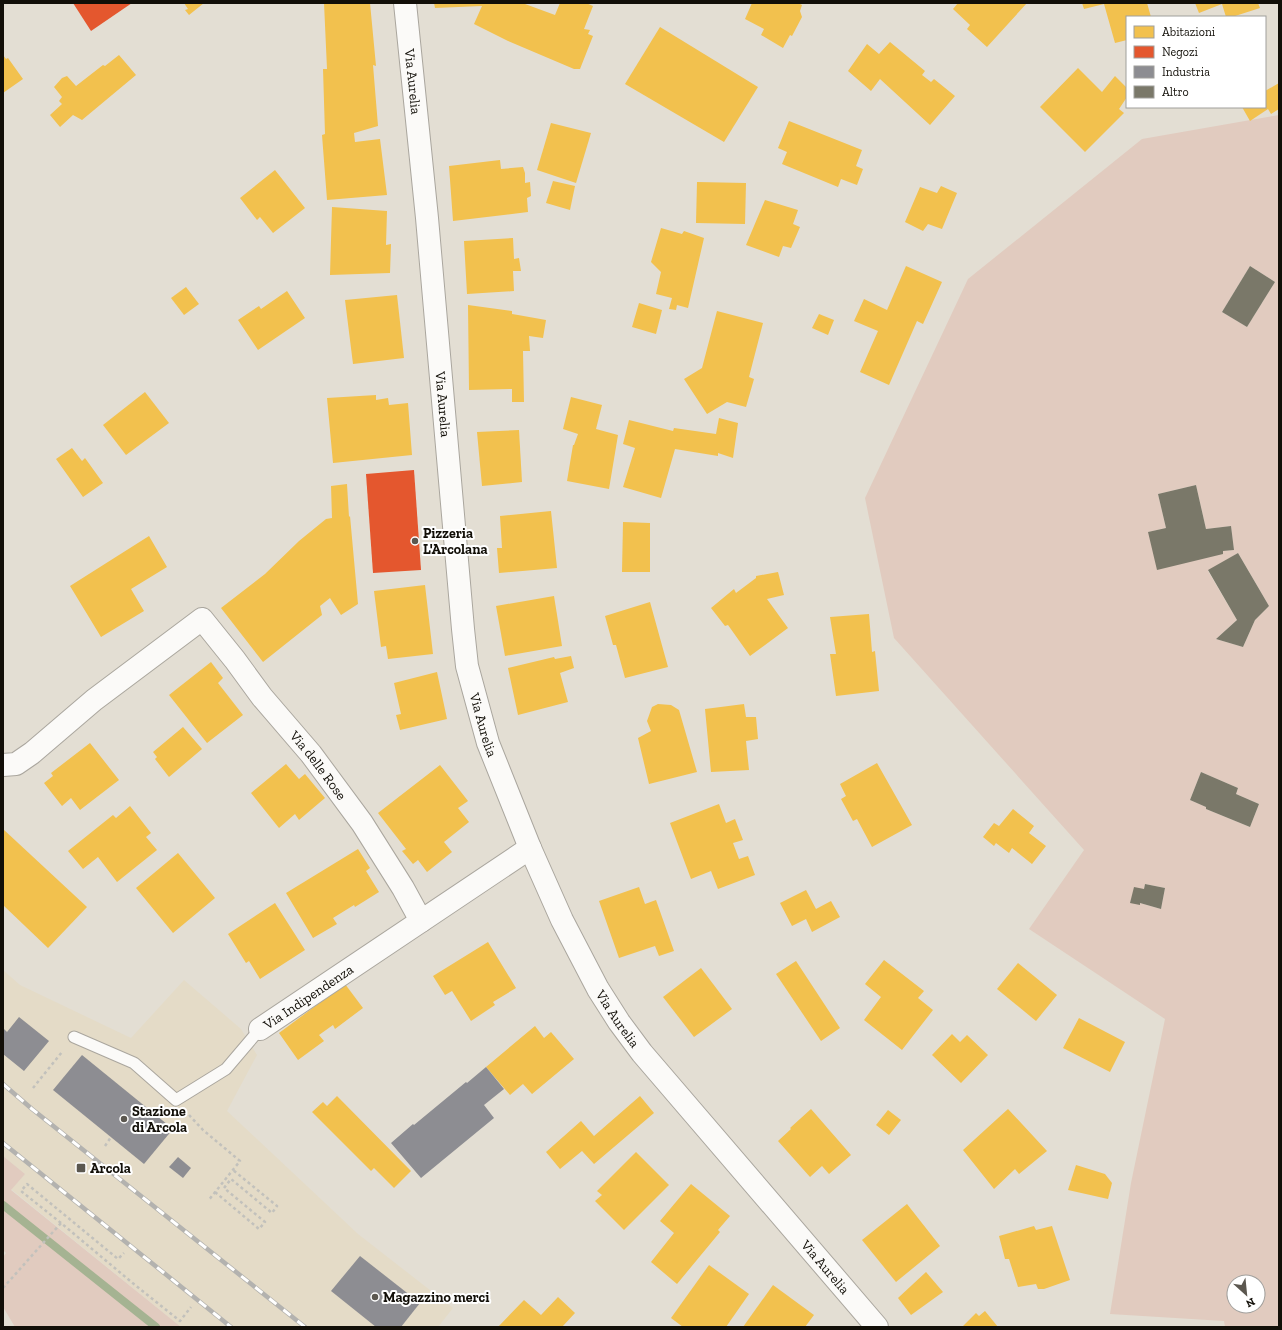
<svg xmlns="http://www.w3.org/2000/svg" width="1282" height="1330" font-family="'Zilla Slab',serif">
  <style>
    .built { fill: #e4dbc7 }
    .green { fill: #e1cbbf; fill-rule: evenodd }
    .homes { fill: #f2c14e }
    .shops { fill: #e4572e }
    .industry { fill: #8d8d92 }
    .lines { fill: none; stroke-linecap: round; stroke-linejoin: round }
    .stream { stroke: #a5b392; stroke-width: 8 }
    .building { fill: #7a7869 }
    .service-casing { stroke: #aaa69e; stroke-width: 13 }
    .minor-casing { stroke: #aaa69e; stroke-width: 24 }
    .primary-casing { stroke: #aaa69e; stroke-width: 24 }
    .path { stroke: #c2c1bc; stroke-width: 2.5; stroke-dasharray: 3 3; stroke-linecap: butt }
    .service { stroke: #fbfaf8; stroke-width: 11 }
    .minor { stroke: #fbfaf8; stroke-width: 22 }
    .primary { stroke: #fbfaf8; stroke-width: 22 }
    .rail-casing { stroke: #b3b2af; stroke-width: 4.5 }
    .rail { stroke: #fff; stroke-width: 3; stroke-dasharray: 9; stroke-linecap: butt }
    .poi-dot { fill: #5b574f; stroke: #fff; stroke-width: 1.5 }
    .labels { text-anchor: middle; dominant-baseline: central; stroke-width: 4; stroke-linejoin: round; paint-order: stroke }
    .street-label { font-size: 14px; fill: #120f08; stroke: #fff }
    .poi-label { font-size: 14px; font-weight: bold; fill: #120f08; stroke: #fff; text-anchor: start }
  </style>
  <rect width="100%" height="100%" fill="#e3ded3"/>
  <path class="built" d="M 3,970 L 20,985 L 131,1038 L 184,980 L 241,1029 L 257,1055 L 227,1111 L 358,1234 L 453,1308 L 438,1327 L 203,1327 L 200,1325 L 198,1327 L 181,1327 L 11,1189 L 25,1174 L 3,1156 Z"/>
  <g class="green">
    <path d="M 1279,115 L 1279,1327 L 1225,1327 L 1224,1321 L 1110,1314 L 1131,1183 L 1165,1019 L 1029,929 L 1084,850 L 894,638 L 865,498 L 968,279 L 1142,139 ZM 1250,266 L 1275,282 L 1247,327 L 1222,312 ZM 1196,485 L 1206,529 L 1231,526 L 1234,550 L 1223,551 L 1223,554 L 1148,532 L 1166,528 L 1158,494 ZM 1238,553 L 1269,606 L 1255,620 L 1243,647 L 1216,639 L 1237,620 L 1208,571 ZM 1201,772 L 1238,788 L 1236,794 L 1259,804 L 1250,827 L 1206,809 L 1206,807 L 1190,800 ZM 1145,884 L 1165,888 L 1161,909 L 1140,903 ZM 1234,1282 L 1258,1282 L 1258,1306 L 1234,1306 Z"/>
    <path d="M 3,1156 L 25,1174 L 11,1190 L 181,1327 L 15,1327 L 3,1307 L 3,1257 L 6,1253 L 3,1250 Z"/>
  </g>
  <g class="homes">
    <path d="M 184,3 L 204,3 L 189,15 L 185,10 L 188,9 Z"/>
    <path d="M 324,3 L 370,3 L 376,66 L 373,65 L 378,126 L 354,133 L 355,142 L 380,139 L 387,195 L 327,200 L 322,135 L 325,134 L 323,69 L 327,69 Z"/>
    <path d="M 434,3 L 526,3 L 525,4 L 555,15 L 560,3 L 586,3 L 593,6 L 584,29 L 590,30 L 588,34 L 593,36 L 580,69 L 574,69 L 508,41 L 474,24 L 482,6 L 435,8 Z"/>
    <path d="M 752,3 L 798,3 L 802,5 L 800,11 L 802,17 L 792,36 L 790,35 L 783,48 L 761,35 L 764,29 L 745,19 Z"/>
    <path d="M 958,3 L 1027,3 L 987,47 L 967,29 L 970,25 L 953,9 Z"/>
    <path d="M 1082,3 L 1147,3 L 1151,17 L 1127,17 L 1127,40 L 1115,43 L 1104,4 L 1084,9 Z"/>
    <path d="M 1195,3 L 1258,3 L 1260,8 L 1232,17 L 1226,17 L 1222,4 L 1199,13 Z"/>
    <path d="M 660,27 L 758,87 L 724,142 L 625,84 Z"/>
    <path d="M 890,42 L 925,71 L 922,75 L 931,82 L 934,79 L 955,96 L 930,125 L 880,79 L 871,91 L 848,71 L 867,44 L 879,54 Z"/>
    <path d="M 3,55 L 6,59 L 8,58 L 23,79 L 3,93 Z"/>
    <path d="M 119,55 L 136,75 L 82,120 L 73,115 L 60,127 L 50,115 L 62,104 L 59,101 L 62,97 L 54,87 L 62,78 L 67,76 L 76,86 L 103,65 L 105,66 Z"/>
    <path d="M 1078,68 L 1102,92 L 1115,76 L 1127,88 L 1127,97 L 1119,109 L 1124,113 L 1085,152 L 1040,107 Z"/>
    <path d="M 1279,83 L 1279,109 L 1271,114 L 1268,109 L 1250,121 L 1242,107 L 1265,107 L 1265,91 Z"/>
    <path d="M 789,121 L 862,150 L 856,166 L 863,169 L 857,185 L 841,179 L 838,187 L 782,164 L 787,152 L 778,148 Z"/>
    <path d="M 551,123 L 591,133 L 576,183 L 537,170 Z"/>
    <path d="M 500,160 L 501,169 L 523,167 L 525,173 L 525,183 L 530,182 L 531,196 L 527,198 L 528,212 L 453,221 L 449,166 Z"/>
    <path d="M 275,170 L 305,208 L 273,233 L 260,217 L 257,220 L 240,198 Z"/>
    <path d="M 553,181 L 575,186 L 570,210 L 546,203 Z"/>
    <path d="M 697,182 L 746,183 L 745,224 L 696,223 Z"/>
    <path d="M 941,186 L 957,193 L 942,229 L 928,224 L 923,231 L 905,222 L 920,187 L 937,193 Z"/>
    <path d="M 765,200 L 798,210 L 793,224 L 800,227 L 791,248 L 783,246 L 779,257 L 746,245 Z"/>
    <path d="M 332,207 L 387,211 L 386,245 L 391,244 L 390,273 L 330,275 Z"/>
    <path d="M 661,228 L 682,234 L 684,231 L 704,238 L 688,308 L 677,305 L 676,310 L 669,309 L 672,298 L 656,294 L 661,272 L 651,262 Z"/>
    <path d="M 513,238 L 514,259 L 519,258 L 521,271 L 513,271 L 514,291 L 467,294 L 464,241 Z"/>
    <path d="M 906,266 L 942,282 L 923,324 L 917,321 L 889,385 L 860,372 L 878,331 L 854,321 L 864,299 L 887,310 Z"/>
    <path d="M 186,287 L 199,304 L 184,315 L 171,298 Z"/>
    <path d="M 287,291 L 305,318 L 258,350 L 238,320 L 259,306 L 261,309 Z"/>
    <path d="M 397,295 L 404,358 L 353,364 L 345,300 Z"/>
    <path d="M 639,303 L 662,310 L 656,334 L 632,327 Z"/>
    <path d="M 468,305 L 512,311 L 512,314 L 518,315 L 546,320 L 543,338 L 529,336 L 530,351 L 523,351 L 524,402 L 512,402 L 512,389 L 469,390 Z"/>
    <path d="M 717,311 L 763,323 L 749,377 L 754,379 L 746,407 L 727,402 L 707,414 L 684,379 L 702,368 Z"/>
    <path d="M 819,314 L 834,320 L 828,335 L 812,328 Z"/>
    <path d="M 145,392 L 169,423 L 126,455 L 103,425 Z"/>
    <path d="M 376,395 L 376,400 L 388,398 L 389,405 L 408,403 L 412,455 L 333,463 L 327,398 Z"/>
    <path d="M 571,397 L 602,405 L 596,429 L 618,435 L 609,489 L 567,481 L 573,445 L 574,445 L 578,434 L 563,429 Z"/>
    <path d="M 719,418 L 738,423 L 733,458 L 718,453 L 718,456 L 675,449 L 661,498 L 623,487 L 635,448 L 623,444 L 629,420 L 673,431 L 674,428 L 716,434 Z"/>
    <path d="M 519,430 L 522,482 L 482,486 L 477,432 Z"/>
    <path d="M 72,448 L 82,461 L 85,458 L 103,483 L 83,497 L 56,459 Z"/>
    <path d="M 347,484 L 349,517 L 350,516 L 358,604 L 341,615 L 330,598 L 320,606 L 322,615 L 263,662 L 221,608 L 265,574 L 299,541 L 326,519 L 332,518 L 331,486 Z"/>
    <path d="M 551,511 L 557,568 L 499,573 L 497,548 L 502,548 L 500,516 Z"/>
    <path d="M 623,522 L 650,523 L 650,572 L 622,572 Z"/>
    <path d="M 149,536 L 167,567 L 131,589 L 144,611 L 101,637 L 70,586 Z"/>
    <path d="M 778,572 L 784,595 L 767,599 L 788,628 L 750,656 L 728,625 L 725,626 L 711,608 L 734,589 L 736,593 L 756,578 L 756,576 Z"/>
    <path d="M 425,585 L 433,654 L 388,659 L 386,646 L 381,647 L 374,591 Z"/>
    <path d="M 554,596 L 562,646 L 505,656 L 496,606 Z"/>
    <path d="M 650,602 L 668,667 L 625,678 L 616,645 L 613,645 L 605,616 Z"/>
    <path d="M 869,614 L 872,652 L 875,651 L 879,691 L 836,696 L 830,654 L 836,654 L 830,617 Z"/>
    <path d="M 571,656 L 574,668 L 560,673 L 568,702 L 518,715 L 508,668 L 554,657 L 555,659 Z"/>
    <path d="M 211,662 L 223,678 L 218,683 L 243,715 L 207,743 L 169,695 Z"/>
    <path d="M 437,672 L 447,719 L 400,730 L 396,715 L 401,714 L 394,683 Z"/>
    <path d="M 658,704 L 671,705 L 679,710 L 697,772 L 649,784 L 638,738 L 651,731 L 647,721 L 652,707 Z"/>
    <path d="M 744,704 L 746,717 L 756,717 L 758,739 L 746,741 L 749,770 L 711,772 L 705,709 Z"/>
    <path d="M 183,727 L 202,749 L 169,777 L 155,759 L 157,757 L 153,752 Z"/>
    <path d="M 90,743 L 119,780 L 80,810 L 71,798 L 62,806 L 44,783 L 53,776 L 51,773 Z"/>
    <path d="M 877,763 L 912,825 L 872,847 L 857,819 L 853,821 L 841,799 L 846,796 L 840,784 Z"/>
    <path d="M 286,764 L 299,779 L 305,774 L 325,798 L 299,820 L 295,814 L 279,828 L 251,793 Z"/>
    <path d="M 440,765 L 468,801 L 458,808 L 469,822 L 444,842 L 452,852 L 427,872 L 418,860 L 413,864 L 402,851 L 406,849 L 378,813 Z"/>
    <path d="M 719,804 L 726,823 L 735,819 L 743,840 L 733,843 L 739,859 L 748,856 L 755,875 L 718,889 L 711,871 L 691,879 L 670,823 Z"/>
    <path d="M 130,806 L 151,833 L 146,837 L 157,850 L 117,882 L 98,857 L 83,869 L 68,851 L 113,815 L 116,818 Z"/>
    <path d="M 1013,809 L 1034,826 L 1029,833 L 1046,846 L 1032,864 L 1012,848 L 1009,853 L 996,843 L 994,846 L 983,837 L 994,823 L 999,826 Z"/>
    <path d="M 3,829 L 87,907 L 48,948 L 3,905 Z"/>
    <path d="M 358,849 L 370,868 L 366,871 L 379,892 L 355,907 L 354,905 L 333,918 L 337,924 L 313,938 L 286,893 Z"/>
    <path d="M 178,853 L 215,898 L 173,933 L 136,888 Z"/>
    <path d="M 639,887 L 645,904 L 656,900 L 674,951 L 659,956 L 655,946 L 619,958 L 599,901 Z"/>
    <path d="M 806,890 L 816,909 L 831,901 L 840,917 L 812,932 L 806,919 L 792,926 L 780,903 Z"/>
    <path d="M 275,903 L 305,950 L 260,979 L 249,961 L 246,963 L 228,934 Z"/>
    <path d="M 488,942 L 516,988 L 493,1002 L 495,1005 L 471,1021 L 452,991 L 445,995 L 433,976 Z"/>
    <path d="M 884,960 L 924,991 L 918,998 L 933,1010 L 902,1050 L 864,1020 L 881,997 L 865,984 Z"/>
    <path d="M 796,961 L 840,1028 L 821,1041 L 776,974 Z"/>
    <path d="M 1018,963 L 1057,995 L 1036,1021 L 997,989 Z"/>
    <path d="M 701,968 L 732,1009 L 694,1037 L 663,997 Z"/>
    <path d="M 345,984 L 363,1008 L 335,1029 L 333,1025 L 319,1035 L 324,1041 L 298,1060 L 279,1033 Z"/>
    <path d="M 1079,1018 L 1125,1042 L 1110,1072 L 1063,1048 Z"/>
    <path d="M 535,1026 L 544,1038 L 551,1032 L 574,1059 L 532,1094 L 523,1084 L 510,1095 L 486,1067 Z"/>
    <path d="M 952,1034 L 960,1042 L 967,1035 L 988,1055 L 961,1083 L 932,1055 Z"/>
    <path d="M 337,1096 L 411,1171 L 394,1188 L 374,1168 L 371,1171 L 312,1112 L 323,1102 L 327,1106 Z"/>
    <path d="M 640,1096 L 654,1113 L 594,1164 L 582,1151 L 560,1169 L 546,1152 L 581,1121 L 594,1136 Z"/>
    <path d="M 811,1109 L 851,1155 L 829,1174 L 822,1166 L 810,1177 L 778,1141 L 791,1129 L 790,1128 Z"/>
    <path d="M 1008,1109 L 1047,1151 L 1019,1174 L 1015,1169 L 994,1189 L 963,1150 Z"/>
    <path d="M 888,1110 L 901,1120 L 889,1135 L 876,1125 Z"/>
    <path d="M 636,1152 L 669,1185 L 624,1230 L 595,1201 L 602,1195 L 597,1191 Z"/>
    <path d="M 1076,1165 L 1105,1174 L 1112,1183 L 1108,1199 L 1068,1190 Z"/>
    <path d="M 691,1184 L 730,1216 L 718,1230 L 720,1232 L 677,1284 L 651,1262 L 674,1233 L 660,1221 Z"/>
    <path d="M 907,1204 L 940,1246 L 896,1282 L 862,1240 Z"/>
    <path d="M 1034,1226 L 1036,1230 L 1052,1226 L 1070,1280 L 1044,1289 L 1038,1289 L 1036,1284 L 1018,1287 L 1009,1259 L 1005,1259 L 999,1236 Z"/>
    <path d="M 709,1265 L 749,1294 L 726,1327 L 683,1327 L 671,1318 Z"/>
    <path d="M 926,1272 L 943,1292 L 911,1315 L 898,1298 Z"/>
    <path d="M 773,1285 L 814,1315 L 805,1327 L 743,1327 Z"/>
    <path d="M 558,1297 L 575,1313 L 562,1327 L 498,1327 L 524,1300 L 541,1315 Z"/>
    <path d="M 985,1311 L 998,1327 L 962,1327 L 976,1313 L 979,1316 Z"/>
  </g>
  <g class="shops">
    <path d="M 73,3 L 132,3 L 91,31 Z"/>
    <path d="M 414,470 L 421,570 L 373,573 L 366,474 Z"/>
  </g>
  <g class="industry">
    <path d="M 19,1017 L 49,1041 L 24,1071 L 3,1054 L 3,1028 L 7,1032 Z"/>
    <path d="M 82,1055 L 173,1129 L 144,1164 L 53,1090 Z"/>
    <path d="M 486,1067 L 504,1089 L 484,1105 L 494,1118 L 421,1178 L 391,1143 L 413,1124 L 414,1125 L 466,1082 L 467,1083 Z"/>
    <path d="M 178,1157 L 191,1168 L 183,1178 L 169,1167 Z"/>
    <path d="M 360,1256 L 420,1303 L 401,1327 L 376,1327 L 331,1291 Z"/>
  </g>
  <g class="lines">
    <path class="stream" d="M 3,1205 L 156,1327"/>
  </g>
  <g class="building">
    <path d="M 1250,266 L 1275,282 L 1247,327 L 1222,312 Z"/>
    <path d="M 1196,485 L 1206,529 L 1231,526 L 1234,550 L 1223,551 L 1223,554 L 1157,570 L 1148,532 L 1166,528 L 1158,494 Z"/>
    <path d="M 1238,553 L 1269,606 L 1255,620 L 1243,647 L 1216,639 L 1237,620 L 1208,570 Z"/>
    <path d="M 1201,772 L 1238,788 L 1236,794 L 1259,804 L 1250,827 L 1206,809 L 1206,807 L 1190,800 Z"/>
    <path d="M 1145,884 L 1165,888 L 1161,909 L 1140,903 L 1140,905 L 1130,903 L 1134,887 L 1144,889 Z"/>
  </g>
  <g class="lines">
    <g class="service-casing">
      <path id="service" d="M 74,1037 L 134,1063 L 176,1100 L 226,1069 L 260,1029"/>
    </g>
    <g class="minor-casing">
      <g id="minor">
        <path id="s1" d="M 3,765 L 16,764 L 32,753 L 94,700 L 202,619 L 235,660 L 262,697 L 311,754 L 362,823 L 403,888 L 421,921"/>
        <path id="s2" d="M 260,1029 L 530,848"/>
      </g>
    </g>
    <g class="primary-casing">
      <g id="primary">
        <path id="s3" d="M 405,3 L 427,218 L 463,629 L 467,666 L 488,743 L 530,848 L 562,920 L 598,989 L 619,1022 L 642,1053 L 877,1327"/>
      </g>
    </g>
    <g class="path">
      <path d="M 33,1088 L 62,1052"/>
      <path d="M 189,1115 L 203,1130 L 240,1161 L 208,1201"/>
      <path d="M 105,1146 L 111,1137"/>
      <path d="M 215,1192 L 259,1229 L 265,1222 L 224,1188 L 231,1179 L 272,1213 L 277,1206 L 233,1170"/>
      <path d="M 61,1223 L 21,1191 L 27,1184 L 118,1259 L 124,1253"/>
      <path d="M 3,1288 L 61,1223 L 135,1285 L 180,1321 L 191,1307"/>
    </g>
    <use href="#service" class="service"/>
    <use href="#minor" class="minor"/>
    <use href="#primary" class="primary"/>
    <g class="rail-casing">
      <g id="rail">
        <path d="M 3,1084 L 32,1109 L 305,1327"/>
        <path d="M 3,1143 L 231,1327"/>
      </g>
    </g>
    <use href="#rail" class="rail"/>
  </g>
  <g class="poi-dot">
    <circle cx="415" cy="541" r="4"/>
    <circle cx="124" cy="1119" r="4"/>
    <rect x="76" y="1163" width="10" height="10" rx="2"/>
    <circle cx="375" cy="1297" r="4"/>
  </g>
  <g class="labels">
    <g class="street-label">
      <text stroke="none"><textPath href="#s3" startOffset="79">Via Aurelia</textPath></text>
      <text stroke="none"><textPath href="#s3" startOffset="403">Via Aurelia</textPath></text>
      <text stroke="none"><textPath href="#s3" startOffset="727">Via Aurelia</textPath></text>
      <text stroke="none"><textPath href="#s1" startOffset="436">Via delle Rose</textPath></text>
      <text stroke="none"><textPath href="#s2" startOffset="58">Via Indipendenza</textPath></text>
      <text stroke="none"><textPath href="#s3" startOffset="1051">Via Aurelia</textPath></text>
      <text stroke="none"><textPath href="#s3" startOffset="1375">Via Aurelia</textPath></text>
    </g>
    <g class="poi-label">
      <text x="423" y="533">Pizzeria<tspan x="423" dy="16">L'Arcolana</tspan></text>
      <text x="132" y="1111">Stazione<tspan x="132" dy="16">di Arcola</tspan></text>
      <text x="90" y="1168">Arcola</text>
      <text x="383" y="1297">Magazzino merci</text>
    </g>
  </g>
  <rect width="1282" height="1330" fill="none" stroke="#120f08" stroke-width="8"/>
  <rect x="1126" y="16" width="140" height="92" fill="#ffffff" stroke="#a09f9c"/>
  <rect x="1134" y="26" width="20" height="12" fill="#f2c14e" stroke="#a09f9c"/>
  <text x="1162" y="36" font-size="12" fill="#120f08">Abitazioni</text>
  <rect x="1134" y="46" width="20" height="12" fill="#e4572e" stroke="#a09f9c"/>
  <text x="1162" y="56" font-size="12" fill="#120f08">Negozi</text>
  <rect x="1134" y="66" width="20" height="12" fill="#8d8d92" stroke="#a09f9c"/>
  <text x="1162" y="76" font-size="12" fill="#120f08">Industria</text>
  <rect x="1134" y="86" width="20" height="12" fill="#7a7869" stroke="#a09f9c"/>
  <text x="1162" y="96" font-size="12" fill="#120f08">Altro</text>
  <g transform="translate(1246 1294) rotate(153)"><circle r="19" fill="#ffffff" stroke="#a09f9c"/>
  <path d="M0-3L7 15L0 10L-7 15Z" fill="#5b574f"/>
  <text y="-6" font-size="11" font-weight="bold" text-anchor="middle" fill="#120f08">N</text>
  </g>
</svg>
